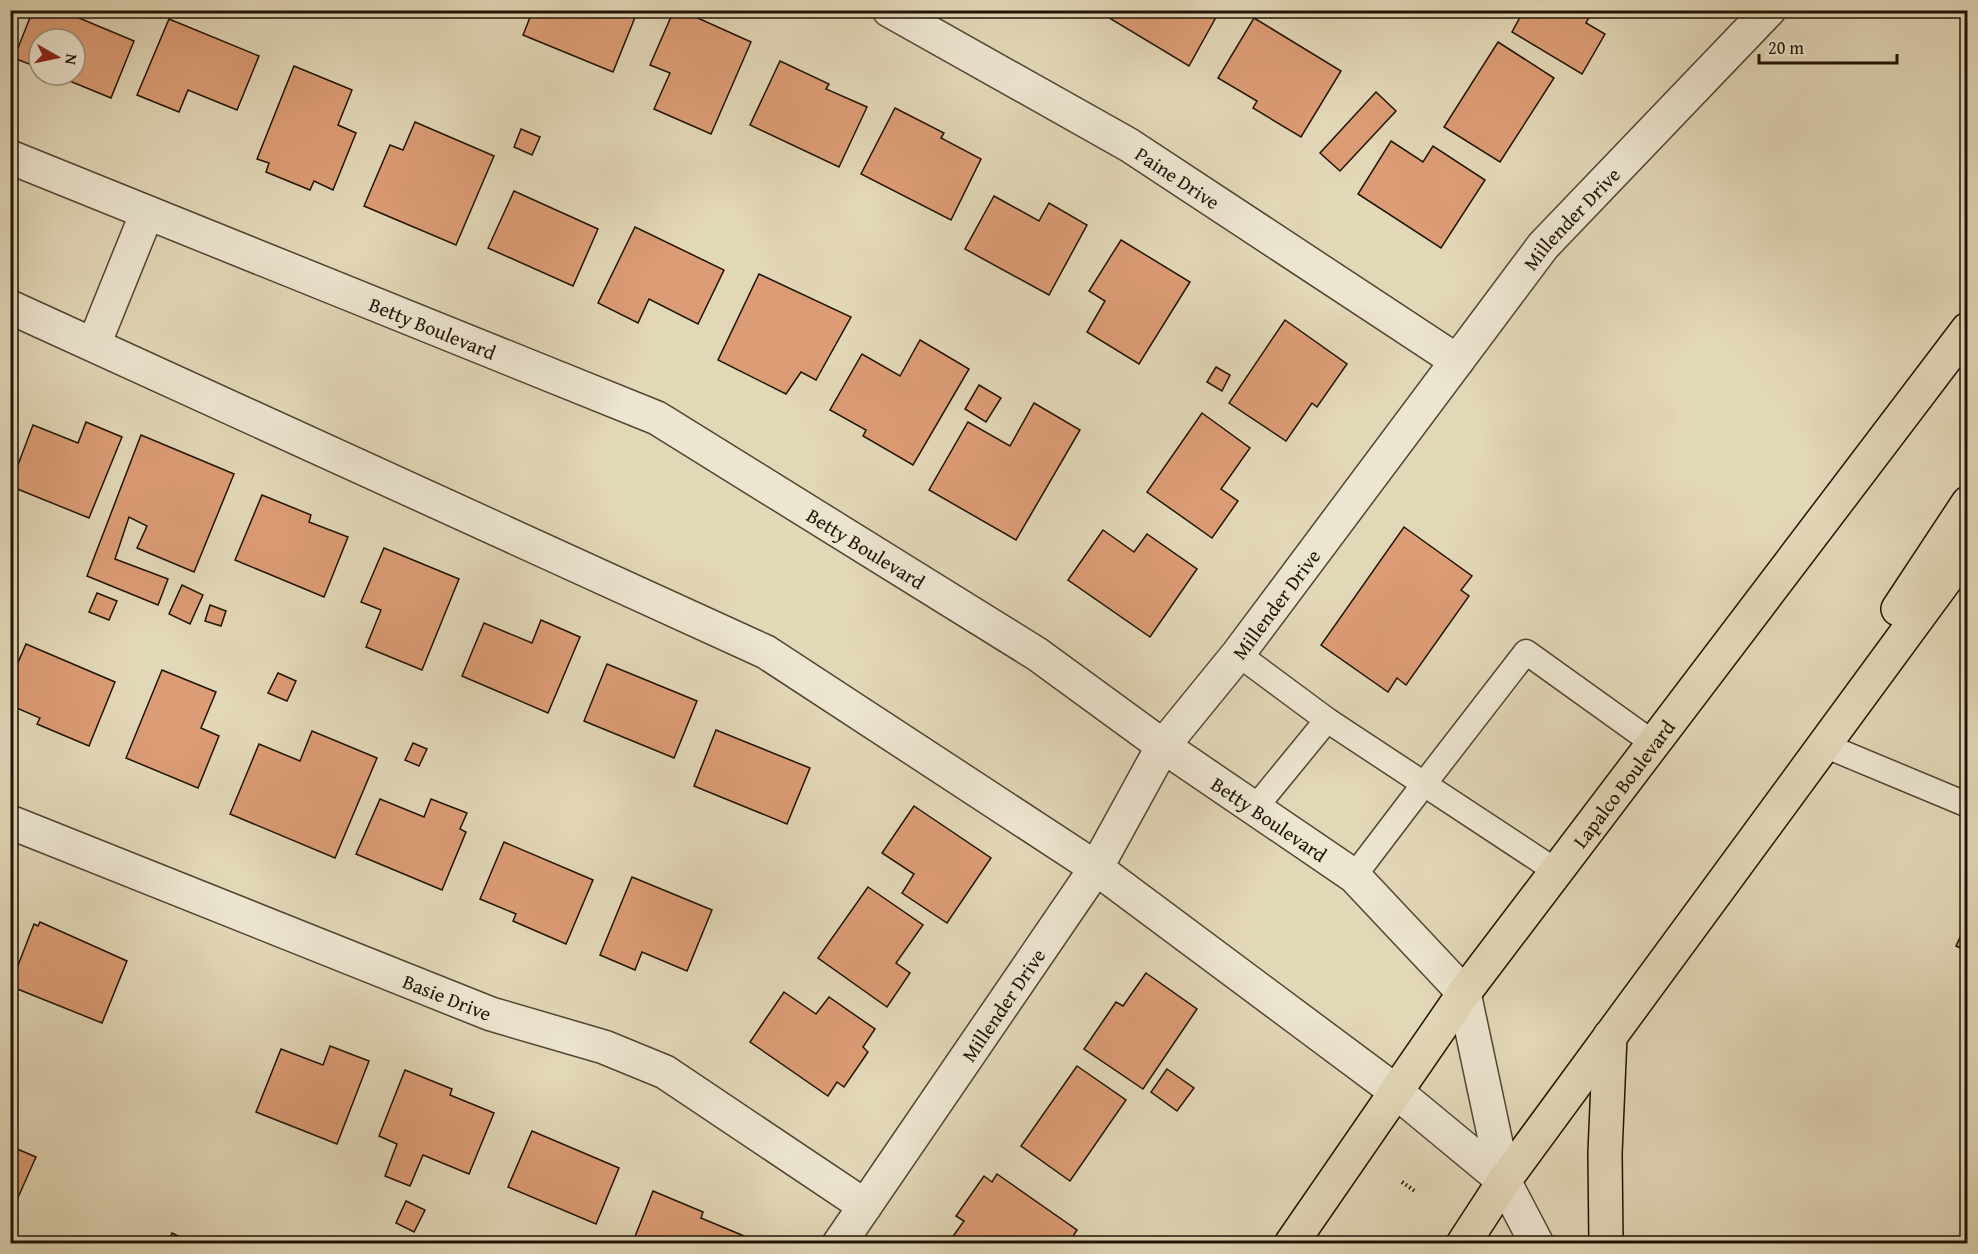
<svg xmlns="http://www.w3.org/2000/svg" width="1978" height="1254" font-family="'Gentium Book Plus',serif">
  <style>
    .building { fill: #dc9c75; stroke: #201404; stroke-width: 1.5 }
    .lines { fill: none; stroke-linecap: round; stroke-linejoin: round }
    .service-casing { stroke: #504531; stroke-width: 27 }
    .minor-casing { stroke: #504531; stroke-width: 36 }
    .primary-casing { stroke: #201404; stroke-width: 36 }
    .path { stroke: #201404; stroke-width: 4; stroke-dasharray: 1.5 3; stroke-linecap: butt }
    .service { stroke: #ece5d0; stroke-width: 24 }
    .minor { stroke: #ece5d0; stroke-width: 33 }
    .primary { stroke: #e2d7b7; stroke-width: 33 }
    .labels { text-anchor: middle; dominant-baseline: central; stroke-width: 6; stroke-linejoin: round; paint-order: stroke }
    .street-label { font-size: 20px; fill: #201404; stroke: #ece5d0 }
  </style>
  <rect width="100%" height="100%" fill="#e2d7b7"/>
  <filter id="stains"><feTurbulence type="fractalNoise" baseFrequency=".00333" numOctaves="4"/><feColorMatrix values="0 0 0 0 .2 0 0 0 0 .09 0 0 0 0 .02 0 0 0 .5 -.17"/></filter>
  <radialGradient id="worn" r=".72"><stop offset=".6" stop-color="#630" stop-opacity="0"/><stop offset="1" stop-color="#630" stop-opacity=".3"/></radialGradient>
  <g class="building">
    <path d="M 33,10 L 60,10 L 134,41 L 111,98 L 55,75 L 75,75 L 75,39 L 39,39 L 39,68 L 14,58 Z"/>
    <path d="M 533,10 L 638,10 L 613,72 L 523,35 Z"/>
    <path d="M 674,10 L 680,10 L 751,42 L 711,134 L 654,109 L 670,73 L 650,65 Z"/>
    <path d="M 1109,10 L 1220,10 L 1189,66 L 1106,16 Z"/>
    <path d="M 1524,10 L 1593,10 L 1586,23 L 1605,34 L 1582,74 L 1512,32 Z"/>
    <path d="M 1254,18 L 1341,71 L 1301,137 L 1253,108 L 1257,101 L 1218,78 Z"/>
    <path d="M 169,19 L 259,56 L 237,110 L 188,90 L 179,112 L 137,95 Z"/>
    <path d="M 1498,42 L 1554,78 L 1500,162 L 1444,127 Z"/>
    <path d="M 780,61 L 829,84 L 826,89 L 867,107 L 839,167 L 750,125 Z"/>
    <path d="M 294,66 L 352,90 L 338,125 L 356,133 L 333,190 L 314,181 L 310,190 L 266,172 L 269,163 L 257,159 Z"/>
    <path d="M 1376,92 L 1396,111 L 1340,171 L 1320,153 Z"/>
    <path d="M 895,108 L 944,133 L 941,138 L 981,159 L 951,220 L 861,174 Z"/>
    <path d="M 415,122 L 494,156 L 456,245 L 364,206 L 390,145 L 403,150 Z"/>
    <path d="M 521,129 L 540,137 L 532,155 L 514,147 Z"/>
    <path d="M 1391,141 L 1423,162 L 1433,146 L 1485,180 L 1441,248 L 1358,194 Z"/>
    <path d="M 514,191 L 598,229 L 573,286 L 488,248 Z"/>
    <path d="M 994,196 L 1039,221 L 1049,203 L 1087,225 L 1049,295 L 965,249 Z"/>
    <path d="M 635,227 L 724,270 L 698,324 L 649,299 L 638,323 L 598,303 Z"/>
    <path d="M 1121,240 L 1190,282 L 1139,364 L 1087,332 L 1105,301 L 1089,291 Z"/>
    <path d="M 759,274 L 851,317 L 816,380 L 801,372 L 786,394 L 718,360 Z"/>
    <path d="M 1285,320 L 1347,364 L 1317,407 L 1312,403 L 1286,441 L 1229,403 Z"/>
    <path d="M 920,340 L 969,369 L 913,465 L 863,436 L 866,430 L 830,410 L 862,354 L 900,376 Z"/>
    <path d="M 1216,367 L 1230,375 L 1222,391 L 1207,382 Z"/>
    <path d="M 979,385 L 1001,398 L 986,422 L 965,409 Z"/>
    <path d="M 1034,403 L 1080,430 L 1016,540 L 929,490 L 968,422 L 1010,446 Z"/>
    <path d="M 1202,413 L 1250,448 L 1221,489 L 1238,501 L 1212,538 L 1147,492 Z"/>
    <path d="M 86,422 L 122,437 L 89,518 L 10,486 L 33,425 L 78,443 Z"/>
    <path d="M 141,435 L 234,474 L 194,572 L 137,548 L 147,526 L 129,517 L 115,559 L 168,579 L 158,605 L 87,576 Z"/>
    <path d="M 262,495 L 311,515 L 309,522 L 348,537 L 324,597 L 235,560 Z"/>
    <path d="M 1404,527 L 1472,576 L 1461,590 L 1469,596 L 1406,685 L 1397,678 L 1388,692 L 1321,645 Z"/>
    <path d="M 1103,530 L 1134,552 L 1147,534 L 1197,569 L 1150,637 L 1068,580 Z"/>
    <path d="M 384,548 L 459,579 L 422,670 L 366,647 L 381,610 L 361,602 Z"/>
    <path d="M 182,585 L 203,595 L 190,624 L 169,614 Z"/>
    <path d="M 97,593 L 117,601 L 109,620 L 89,612 Z"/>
    <path d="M 210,605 L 226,611 L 221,626 L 205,621 Z"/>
    <path d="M 541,620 L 580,637 L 548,713 L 462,676 L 484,623 L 532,643 Z"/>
    <path d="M 26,644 L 115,682 L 89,746 L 37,724 L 40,718 L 10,705 L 10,681 Z"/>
    <path d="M 607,664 L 697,701 L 674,758 L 584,721 Z"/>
    <path d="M 162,670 L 216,692 L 201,728 L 219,736 L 198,788 L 126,758 Z"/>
    <path d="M 278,673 L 296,681 L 287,701 L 268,693 Z"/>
    <path d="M 716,730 L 810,768 L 787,824 L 694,786 Z"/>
    <path d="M 312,731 L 377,758 L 335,858 L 230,814 L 259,744 L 300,761 Z"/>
    <path d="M 413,743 L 427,749 L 419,766 L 405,760 Z"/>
    <path d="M 380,799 L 424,817 L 431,799 L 467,813 L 460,829 L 466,832 L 442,890 L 356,854 Z"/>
    <path d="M 914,806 L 991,858 L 947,923 L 902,893 L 914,874 L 882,853 Z"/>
    <path d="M 504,842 L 593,880 L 566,944 L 513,921 L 516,914 L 480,899 Z"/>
    <path d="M 632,877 L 712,910 L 687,971 L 642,952 L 635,970 L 600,955 Z"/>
    <path d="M 868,887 L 923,925 L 896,963 L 910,973 L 887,1007 L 818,958 Z"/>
    <path d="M 1968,920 L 1968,951 L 1956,946 Z"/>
    <path d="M 40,922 L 127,961 L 102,1023 L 10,986 L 34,924 L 38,926 Z"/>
    <path d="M 1146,973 L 1197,1009 L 1143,1089 L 1084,1049 L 1116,1002 L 1123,1006 Z"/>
    <path d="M 784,992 L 816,1014 L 829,997 L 875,1029 L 863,1047 L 868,1052 L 844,1087 L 837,1082 L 828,1096 L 750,1042 Z"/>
    <path d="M 330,1046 L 369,1061 L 337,1144 L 256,1112 L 281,1049 L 323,1065 Z"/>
    <path d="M 1077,1066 L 1126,1100 L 1070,1181 L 1021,1146 Z"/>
    <path d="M 1167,1069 L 1194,1088 L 1177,1111 L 1151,1092 Z"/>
    <path d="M 405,1070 L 452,1089 L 450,1095 L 494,1113 L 469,1174 L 423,1155 L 410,1186 L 385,1176 L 397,1144 L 379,1136 Z"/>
    <path d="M 532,1131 L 619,1168 L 596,1224 L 508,1187 Z"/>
    <path d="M 10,1146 L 36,1157 L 12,1211 L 10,1210 Z"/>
    <path d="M 997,1174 L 1077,1230 L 1068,1244 L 949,1242 L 964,1221 L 956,1216 L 984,1176 L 992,1182 Z"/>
    <path d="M 653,1191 L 703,1212 L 701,1218 L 744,1236 L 740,1244 L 632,1244 Z"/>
    <path d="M 406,1201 L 425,1210 L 414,1232 L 396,1223 Z"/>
    <path d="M 172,1233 L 180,1237 L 197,1244 L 168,1244 Z"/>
  </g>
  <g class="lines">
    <g class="service-casing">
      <g id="service">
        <path d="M 1238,654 L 1327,720 L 1255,808"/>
        <path d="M 1327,720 L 1424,784 L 1354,876"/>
        <path d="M 1824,745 L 1968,805"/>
        <path d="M 1556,871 L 1424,784 L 1526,652 L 1653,743"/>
      </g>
    </g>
    <g class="minor-casing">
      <g id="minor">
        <path id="s1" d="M 889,10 L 1129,145 L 1457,361"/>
        <path id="s2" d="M 10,157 L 657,418 L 1037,654 L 1163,746 L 1354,876 L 1464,993 L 1504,1181 L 1537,1244"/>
        <path d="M 10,307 L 766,652 L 1096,868 L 1394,1090 L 1504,1181"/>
        <path d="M 94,344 L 147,213"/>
        <path id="s3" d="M 10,822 L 491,1014 L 604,1047 L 665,1072 L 865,1206"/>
        <path id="s4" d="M 839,1244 L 1096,868 L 1163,746 L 1238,654 L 1543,246 L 1769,10"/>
      </g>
    </g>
    <g class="primary-casing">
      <g id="primary">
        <path d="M 1898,609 L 1968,503"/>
        <path id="s5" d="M 1291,1244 L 1464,993 L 1968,329"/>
        <path d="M 1463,1244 L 1504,1181 L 1968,549"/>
        <path d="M 1606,1244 L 1605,1153 L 1610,1036"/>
      </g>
    </g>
    <path class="path" d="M 1402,1182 L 1416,1192"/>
    <use href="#service" class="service"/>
    <use href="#minor" class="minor"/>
    <use href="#primary" class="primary"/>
  </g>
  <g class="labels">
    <g class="street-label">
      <text stroke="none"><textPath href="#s1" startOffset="334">Paine Drive</textPath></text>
      <text stroke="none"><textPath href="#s4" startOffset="1262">Millender Drive</textPath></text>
      <text stroke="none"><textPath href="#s2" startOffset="456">Betty Boulevard</textPath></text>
      <text stroke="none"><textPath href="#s2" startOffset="944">Betty Boulevard</textPath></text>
      <text stroke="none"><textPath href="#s4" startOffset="776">Millender Drive</textPath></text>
      <text stroke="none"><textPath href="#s5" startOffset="568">Lapalco Boulevard</textPath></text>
      <text stroke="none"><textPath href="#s2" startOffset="1430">Betty Boulevard</textPath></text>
      <text stroke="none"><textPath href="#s3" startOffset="471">Basie Drive</textPath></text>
      <text stroke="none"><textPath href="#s4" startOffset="290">Millender Drive</textPath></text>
    </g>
  </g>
  <rect width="1978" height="1254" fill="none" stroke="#e2d7b7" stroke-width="36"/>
  <rect x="12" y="12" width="1954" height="1230" fill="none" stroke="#201404" stroke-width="3"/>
  <rect x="18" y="18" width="1942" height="1218" fill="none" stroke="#201404" stroke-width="1.5"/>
  <g transform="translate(57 57) rotate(99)"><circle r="28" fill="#ece5d0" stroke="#9a917e" stroke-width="1.5"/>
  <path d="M0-4.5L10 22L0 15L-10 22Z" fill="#8f2418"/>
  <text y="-9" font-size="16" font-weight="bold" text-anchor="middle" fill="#201404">N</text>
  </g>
  <path d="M1759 54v9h138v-9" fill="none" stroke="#201404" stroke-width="3"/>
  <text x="1768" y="54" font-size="18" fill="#201404" stroke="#ece5d0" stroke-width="4.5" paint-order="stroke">20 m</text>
  <rect width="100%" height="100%" filter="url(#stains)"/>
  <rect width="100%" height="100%" fill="url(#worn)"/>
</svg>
